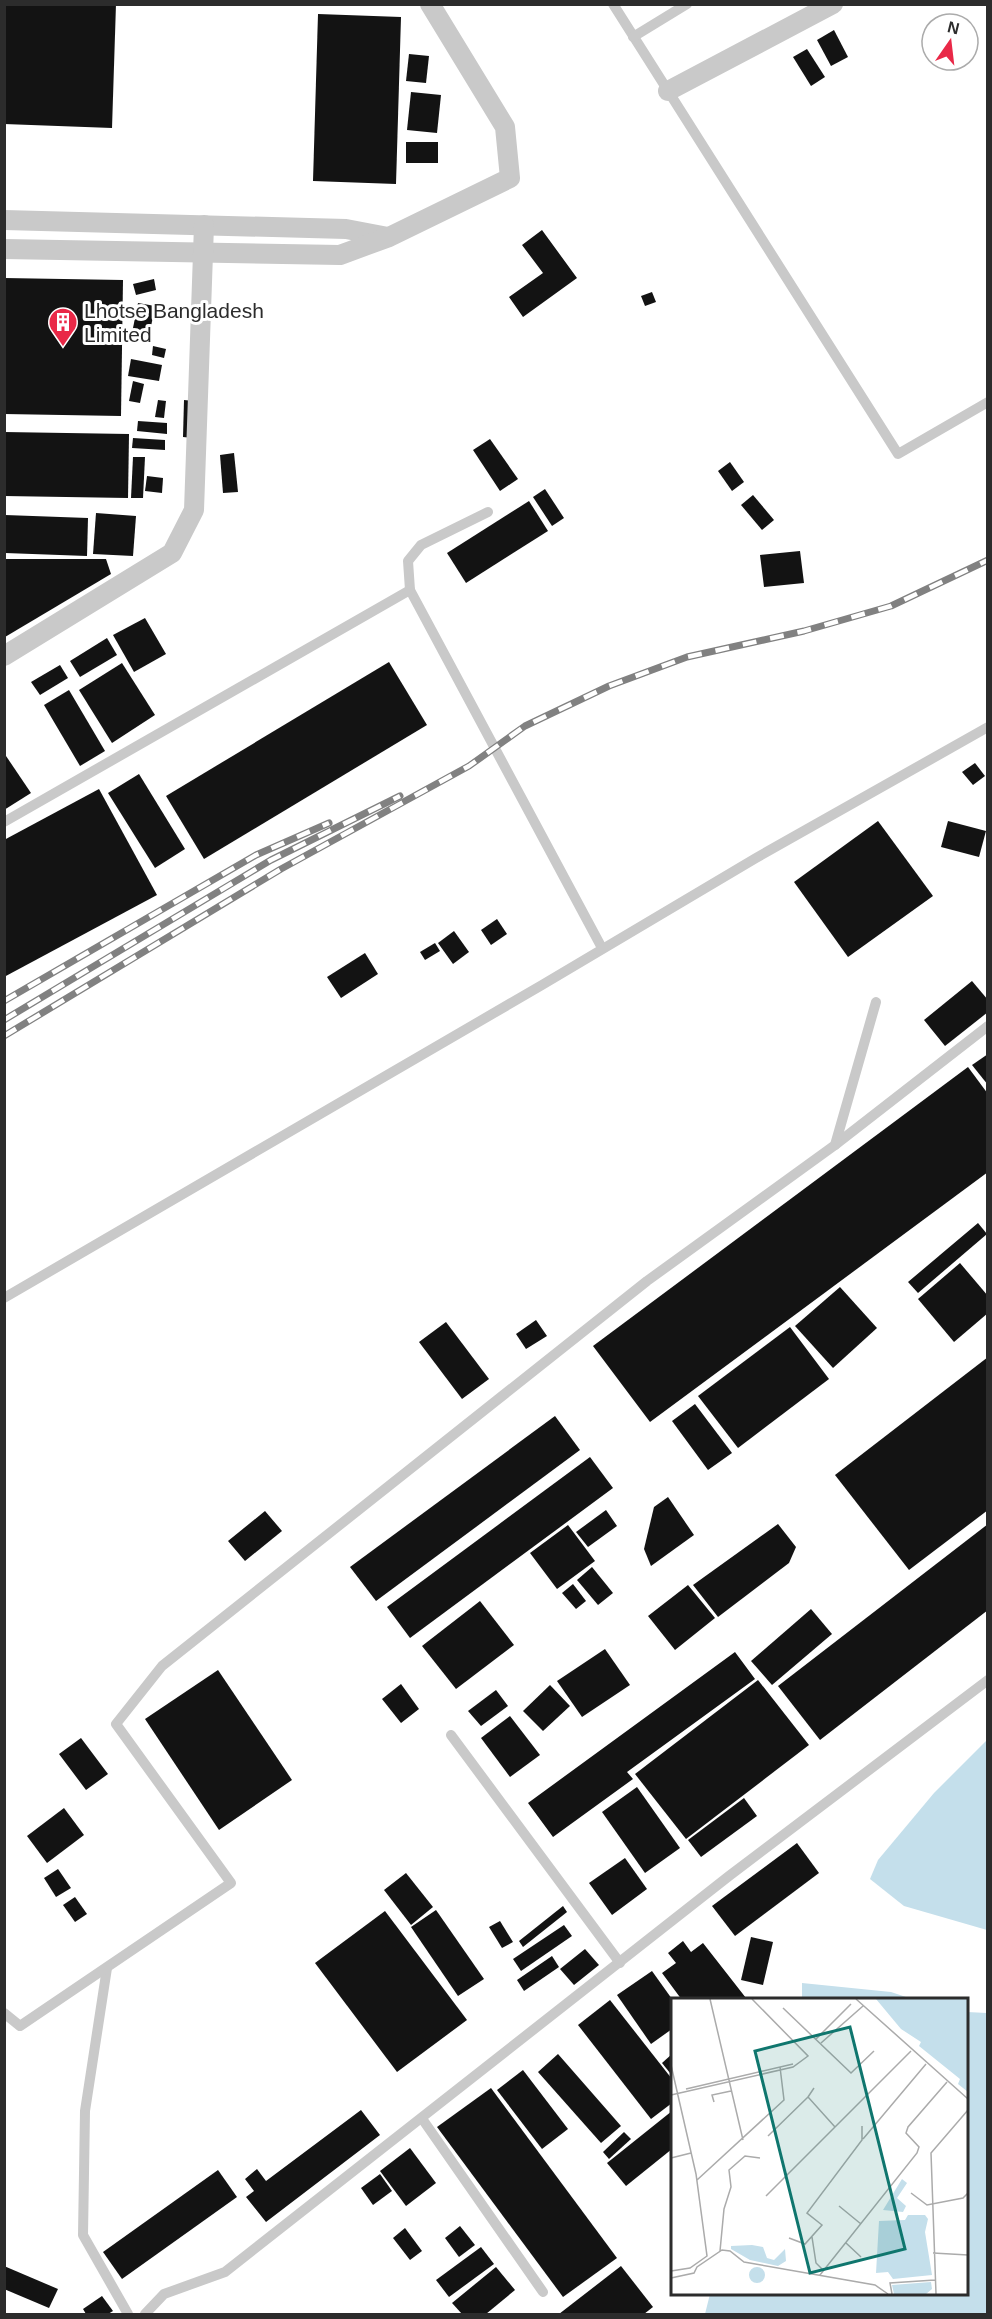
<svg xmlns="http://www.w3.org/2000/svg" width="992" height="2319" font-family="Helvetica,sans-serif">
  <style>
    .water { fill: #c4dfeb }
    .building { fill: #131313 }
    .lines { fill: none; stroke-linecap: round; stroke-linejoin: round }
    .service { stroke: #c9c9c9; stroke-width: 10 }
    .minor { stroke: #c9c9c9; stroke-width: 20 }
    .rail-casing { stroke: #818181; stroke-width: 7 }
    .rail { stroke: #fff; stroke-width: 4.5; stroke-dasharray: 14; stroke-linecap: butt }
    .labels { text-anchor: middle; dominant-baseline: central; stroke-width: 6; stroke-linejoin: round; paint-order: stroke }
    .poi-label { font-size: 21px; fill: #2c2c2c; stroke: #fff; text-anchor: start }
    .inset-road { fill: none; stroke: #ababab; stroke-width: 1.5 }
    .view { fill: #0f766e; fill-opacity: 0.15; stroke: #0f766e; stroke-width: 3 }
    .inset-edge { fill: none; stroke: #2c2c2c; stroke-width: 3 }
  </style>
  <rect width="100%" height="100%" fill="#fff"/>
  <g class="water">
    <path d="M 987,1740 L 987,1930 L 904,1906 L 870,1879 L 878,1860 L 934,1793 Z"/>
    <path d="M 802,1983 L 891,1992 L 912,1999 L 802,1999 Z"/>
    <path d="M 967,2012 L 987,2013 L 987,2314 L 705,2314 L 710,2294 L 966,2294 Z"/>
  </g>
  <g class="building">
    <path d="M 4,4 L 116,4 L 112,128 L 4,124 Z"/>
    <path d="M 318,14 L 401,17 L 396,184 L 313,181 Z"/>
    <path d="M 834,30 L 848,57 L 831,66 L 817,40 Z"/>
    <path d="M 807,49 L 825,77 L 811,86 L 793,57 Z"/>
    <path d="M 409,54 L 429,56 L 426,83 L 406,81 Z"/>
    <path d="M 411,92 L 441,95 L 437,133 L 407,130 Z"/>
    <rect x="406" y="142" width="32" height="21"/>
    <path d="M 542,230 L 577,278 L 523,317 L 509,297 L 543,273 L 522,245 Z"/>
    <path d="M 4,278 L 123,280 L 121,416 L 4,414 Z"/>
    <path d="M 154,279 L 156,290 L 136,295 L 133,284 Z"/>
    <path d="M 652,292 L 656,302 L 645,306 L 641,296 Z"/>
    <path d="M 138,303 L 155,306 L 149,337 L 132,333 Z"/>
    <path d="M 153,346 L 166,349 L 164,358 L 152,355 Z"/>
    <path d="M 131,359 L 162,365 L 159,381 L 128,376 Z"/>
    <path d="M 133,381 L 144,384 L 140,403 L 129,401 Z"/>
    <path d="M 158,400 L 166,401 L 164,418 L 155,417 Z"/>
    <path d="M 184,400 L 194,401 L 193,438 L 183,437 Z"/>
    <path d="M 138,421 L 167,423 L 167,434 L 137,431 Z"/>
    <path d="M 4,432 L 129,434 L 128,498 L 4,496 Z"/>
    <path d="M 133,438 L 165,440 L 165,450 L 132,448 Z"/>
    <path d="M 490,439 L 518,479 L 500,491 L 473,450 Z"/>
    <path d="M 234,453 L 238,492 L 223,493 L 220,455 Z"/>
    <path d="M 133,457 L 145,457 L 143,498 L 131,498 Z"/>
    <path d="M 730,462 L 744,482 L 732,491 L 718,471 Z"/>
    <path d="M 147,476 L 163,478 L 162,493 L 145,491 Z"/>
    <path d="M 545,489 L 564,518 L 552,526 L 533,497 Z"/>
    <path d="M 753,495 L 774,520 L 762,530 L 741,505 Z"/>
    <path d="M 529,501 L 548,531 L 466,583 L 447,553 Z"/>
    <path d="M 96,513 L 136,516 L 133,556 L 93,554 Z"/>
    <path d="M 5,515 L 88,518 L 87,556 L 5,553 Z"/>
    <path d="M 800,551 L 804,583 L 764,587 L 760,555 Z"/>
    <path d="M 5,559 L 106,559 L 111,574 L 5,637 Z"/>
    <path d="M 145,618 L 166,654 L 134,672 L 113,635 Z"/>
    <path d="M 107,638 L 117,655 L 80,677 L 70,661 Z"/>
    <path d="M 389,662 L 427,725 L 204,859 L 166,796 Z"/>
    <path d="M 122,663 L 155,715 L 112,743 L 79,690 Z"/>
    <path d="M 60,665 L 68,678 L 40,695 L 31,682 Z"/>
    <path d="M 69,690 L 105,751 L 80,766 L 44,705 Z"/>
    <path d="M 4,753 L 31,793 L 4,810 Z"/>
    <path d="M 975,763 L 985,776 L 973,785 L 962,772 Z"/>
    <path d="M 139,774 L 185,849 L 155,868 L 108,793 Z"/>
    <path d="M 99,789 L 157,895 L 4,977 L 4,840 Z"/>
    <path d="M 878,821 L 933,896 L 848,957 L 794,882 Z"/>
    <path d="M 948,821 L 986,831 L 979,857 L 941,847 Z"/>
    <path d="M 497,919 L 507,934 L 491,945 L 481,930 Z"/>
    <path d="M 454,931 L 469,952 L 453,964 L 438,943 Z"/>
    <path d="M 435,943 L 440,951 L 425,960 L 420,952 Z"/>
    <path d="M 365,953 L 378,974 L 341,998 L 327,977 Z"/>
    <path d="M 972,981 L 988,1000 L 988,1012 L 945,1046 L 924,1020 Z"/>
    <path d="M 988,1054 L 988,1085 L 972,1065 Z"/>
    <path d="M 968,1067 L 988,1094 L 988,1172 L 650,1422 L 593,1346 Z"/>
    <path d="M 978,1223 L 987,1234 L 918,1293 L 908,1282 Z"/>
    <path d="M 960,1263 L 988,1296 L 988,1313 L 954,1342 L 918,1299 Z"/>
    <path d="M 840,1287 L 877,1328 L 833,1368 L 795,1326 Z"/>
    <path d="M 536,1320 L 547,1336 L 526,1349 L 516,1334 Z"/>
    <path d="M 446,1322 L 489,1379 L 462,1399 L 419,1342 Z"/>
    <path d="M 790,1327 L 829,1379 L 738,1448 L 698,1396 Z"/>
    <path d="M 988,1357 L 988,1510 L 909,1570 L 835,1475 Z"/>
    <path d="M 695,1404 L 732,1453 L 708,1470 L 672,1421 Z"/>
    <path d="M 555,1416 L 580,1450 L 376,1601 L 350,1567 Z"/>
    <path d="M 590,1457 L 613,1488 L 410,1638 L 387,1607 Z"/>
    <path d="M 668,1497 L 694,1535 L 651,1566 L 644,1549 L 654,1507 Z"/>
    <path d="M 606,1510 L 617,1526 L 588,1547 L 576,1532 Z"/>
    <path d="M 265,1511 L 282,1531 L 245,1561 L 228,1541 Z"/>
    <path d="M 778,1524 L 796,1547 L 789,1563 L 718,1617 L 693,1585 Z"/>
    <path d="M 988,1524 L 988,1610 L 820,1740 L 778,1686 Z"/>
    <path d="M 568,1525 L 595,1561 L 557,1589 L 530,1553 Z"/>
    <path d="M 592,1567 L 613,1593 L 598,1605 L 577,1580 Z"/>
    <path d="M 573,1584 L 586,1601 L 576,1609 L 562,1593 Z"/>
    <path d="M 688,1585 L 715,1618 L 675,1650 L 648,1616 Z"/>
    <path d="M 480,1601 L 514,1645 L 456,1689 L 422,1646 Z"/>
    <path d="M 811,1609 L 832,1634 L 772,1685 L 751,1661 Z"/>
    <path d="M 605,1649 L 630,1685 L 582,1717 L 557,1681 Z"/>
    <path d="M 735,1652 L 755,1679 L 627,1772 L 633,1779 L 553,1837 L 528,1803 Z"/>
    <path d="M 218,1670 L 292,1780 L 219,1830 L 145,1719 Z"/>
    <path d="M 758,1680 L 809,1745 L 686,1839 L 635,1774 Z"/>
    <path d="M 401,1684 L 419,1709 L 401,1723 L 382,1699 Z"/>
    <path d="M 550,1685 L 570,1706 L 543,1731 L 523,1711 Z"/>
    <path d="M 496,1690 L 508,1706 L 481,1726 L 468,1711 Z"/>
    <path d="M 510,1716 L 540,1755 L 510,1777 L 481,1738 Z"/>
    <path d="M 81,1738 L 108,1774 L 86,1790 L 59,1754 Z"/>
    <path d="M 637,1787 L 680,1848 L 645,1873 L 602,1812 Z"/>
    <path d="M 744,1798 L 757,1816 L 701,1857 L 688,1840 Z"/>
    <path d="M 64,1808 L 84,1835 L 47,1863 L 27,1836 Z"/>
    <path d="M 797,1843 L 819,1873 L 735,1936 L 712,1906 Z"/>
    <path d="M 625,1858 L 647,1889 L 612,1915 L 589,1883 Z"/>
    <path d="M 58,1869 L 71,1888 L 56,1897 L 44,1878 Z"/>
    <path d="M 406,1873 L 433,1907 L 411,1925 L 384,1890 Z"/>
    <path d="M 75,1897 L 87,1914 L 75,1922 L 63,1905 Z"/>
    <path d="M 563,1906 L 567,1912 L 523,1947 L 519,1941 Z"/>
    <path d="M 436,1910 L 484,1979 L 458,1996 L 411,1927 Z"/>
    <path d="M 385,1911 L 467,2020 L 397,2072 L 315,1963 Z"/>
    <path d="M 500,1921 L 513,1942 L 502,1948 L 489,1927 Z"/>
    <path d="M 564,1925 L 572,1936 L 521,1971 L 513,1959 Z"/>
    <path d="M 751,1937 L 773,1942 L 763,1985 L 741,1980 Z"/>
    <path d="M 683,1941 L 691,1952 L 703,1943 L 746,1998 L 682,2000 L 662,1973 L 676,1963 L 668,1953 Z"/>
    <path d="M 585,1949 L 599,1965 L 574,1985 L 560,1969 Z"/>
    <path d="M 552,1956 L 559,1967 L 524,1991 L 517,1980 Z"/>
    <path d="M 652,1971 L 672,1999 L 672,2029 L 651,2044 L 617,1995 Z"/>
    <path d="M 610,2000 L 672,2079 L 672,2103 L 651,2119 L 578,2025 Z"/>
    <path d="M 558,2054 L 621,2126 L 601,2143 L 538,2072 Z"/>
    <path d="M 672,2054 L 672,2072 L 670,2073 L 662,2063 Z"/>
    <path d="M 523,2070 L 568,2129 L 542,2149 L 497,2090 Z"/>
    <path d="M 491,2088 L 617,2258 L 563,2297 L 437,2127 Z"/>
    <path d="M 361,2110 L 380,2135 L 266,2222 L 246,2197 L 254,2191 L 245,2179 L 257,2169 L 266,2181 Z"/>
    <path d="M 672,2111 L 672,2149 L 626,2186 L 607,2163 Z"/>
    <path d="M 624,2132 L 631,2139 L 609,2159 L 603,2152 Z"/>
    <path d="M 410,2148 L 436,2183 L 406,2206 L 380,2171 Z"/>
    <path d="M 218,2170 L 237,2197 L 122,2279 L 103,2252 Z"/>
    <path d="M 380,2174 L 392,2191 L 373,2205 L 361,2188 Z"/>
    <path d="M 460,2226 L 475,2245 L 459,2257 L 445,2238 Z"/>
    <path d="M 405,2228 L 422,2251 L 410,2260 L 393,2238 Z"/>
    <path d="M 481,2247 L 494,2264 L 449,2297 L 436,2280 Z"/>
    <path d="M 4,2266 L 58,2289 L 49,2308 L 4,2289 Z"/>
    <path d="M 621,2266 L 653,2307 L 644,2314 L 559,2314 Z"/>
    <path d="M 496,2267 L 515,2290 L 486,2314 L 462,2314 L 452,2303 Z"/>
    <path d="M 102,2296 L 113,2311 L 108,2314 L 86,2314 L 83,2309 Z"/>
  </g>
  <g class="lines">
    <g class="service">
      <path d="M 613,4 L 898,454 L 988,402"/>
      <path d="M 633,37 L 687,4"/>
      <path d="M 488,512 L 421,545 L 408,561 L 410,590 L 602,948"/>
      <path d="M 4,822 L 410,590"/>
      <path d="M 835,1145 L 988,1026"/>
      <path d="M 4,1298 L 542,985 L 756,858 L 988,727"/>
      <path d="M 451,1735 L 620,1963"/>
      <path d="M 107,1968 L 85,2111 L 83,2235 L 128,2314"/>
      <path d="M 4,2013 L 20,2026 L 231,1883 L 116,1724 L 162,1666 L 647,1281 L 835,1145 L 876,1002"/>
      <path d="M 423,2120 L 543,2292"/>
      <path d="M 145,2314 L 164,2294 L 225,2272 L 729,1876 L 988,1680"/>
    </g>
    <g class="minor">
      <path d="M 668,91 L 833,4"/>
      <path d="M 4,220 L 346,229 L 388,237"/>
      <path d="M 4,249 L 340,255 L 389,237 L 510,178 L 505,127 L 430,4"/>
      <path d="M 4,656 L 172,553 L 194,510 L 204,225"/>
    </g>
    <g class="rail-casing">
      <g id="rail">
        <path d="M 4,1001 L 256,855 L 329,823"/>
        <path d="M 4,1020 L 271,860 L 400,796"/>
        <path d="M 4,1036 L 281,869 L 469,766 L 525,726 L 609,686 L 687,657 L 804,631 L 891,606 L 988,560"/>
      </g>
    </g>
    <use href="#rail" class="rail"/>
  </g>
  <defs>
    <g id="building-pin" transform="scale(1.5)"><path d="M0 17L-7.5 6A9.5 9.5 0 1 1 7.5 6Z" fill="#e92847" stroke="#fff"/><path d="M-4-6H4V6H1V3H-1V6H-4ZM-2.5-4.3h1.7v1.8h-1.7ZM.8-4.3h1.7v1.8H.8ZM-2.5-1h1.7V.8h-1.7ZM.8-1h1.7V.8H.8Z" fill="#fff"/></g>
  </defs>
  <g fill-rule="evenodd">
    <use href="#building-pin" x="63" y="322"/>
  </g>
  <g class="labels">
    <g class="poi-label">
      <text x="84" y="310">Lhotse Bangladesh<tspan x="84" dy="24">Limited</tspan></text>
    </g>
  </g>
  <g transform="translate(671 1998)">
    <rect width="297" height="297" fill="#fff"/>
    <path d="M 205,1 L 297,1 L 297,94 L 287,86 L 289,81 L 248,48 L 250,44 L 230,31 ZM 231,181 L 236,185 L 226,200 L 235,208 L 232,214 L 212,212 ZM 237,217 L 254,217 L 257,221 L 254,234 L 261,277 L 222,281 L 217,274 L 205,275 L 208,223 L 234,222 ZM 81,247 L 92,249 L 96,260 L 103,262 L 114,251 L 115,263 L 107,268 L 79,262 L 60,251 L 60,248 ZM78 277a8 8 0 1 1 16 0a8 8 0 1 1-16 0ZM 260,284 L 261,291 L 255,296 L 223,296 L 221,287 Z" fill="#c4dfeb"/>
    <path class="inset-road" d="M 39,1 L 72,142M 185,1 L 297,101M 112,10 L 180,75 L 203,53M 145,41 L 180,6M 150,45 L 192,8M 0,67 L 25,176 L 36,258 L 19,270 L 0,273M 143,90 L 137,99 L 164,129M 15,91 L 122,66M 0,97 L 122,69 L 137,58 L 81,1M 43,104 L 41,97 L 60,93M 97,138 L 137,99M 192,141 L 255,66M 0,160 L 20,155M 26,182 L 113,102 L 109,69M 240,195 L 256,207 L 292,200 L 297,195M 95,198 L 240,53M 168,208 L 190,226M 141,239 L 145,265 L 152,272M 118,240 L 134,246 L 151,227 L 136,215 L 191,142 L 191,128M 175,245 L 190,259M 49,253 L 53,211 L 60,189 L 58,172 L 74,158 L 89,160M 262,255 L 297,257M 149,277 L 246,155 L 248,149 L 235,135 L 237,129 L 276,84M 0,280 L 23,275 L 26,269 L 51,252 L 59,253 L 73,264 L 204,287 L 217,296M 221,296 L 219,285 L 264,282M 265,296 L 260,155 L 297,112"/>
    <path class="view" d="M 179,29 L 234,251 L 139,275 L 84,53 Z"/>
    <rect width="297" height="297" class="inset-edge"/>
  </g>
  <rect width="992" height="2319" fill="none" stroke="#2c2c2c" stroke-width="12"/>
  <g transform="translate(950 42) rotate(14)"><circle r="28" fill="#ffffff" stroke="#ababab" stroke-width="1.5"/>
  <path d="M0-4.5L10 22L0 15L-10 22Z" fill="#e92847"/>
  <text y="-9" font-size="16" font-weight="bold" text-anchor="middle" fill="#2c2c2c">N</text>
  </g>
</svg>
